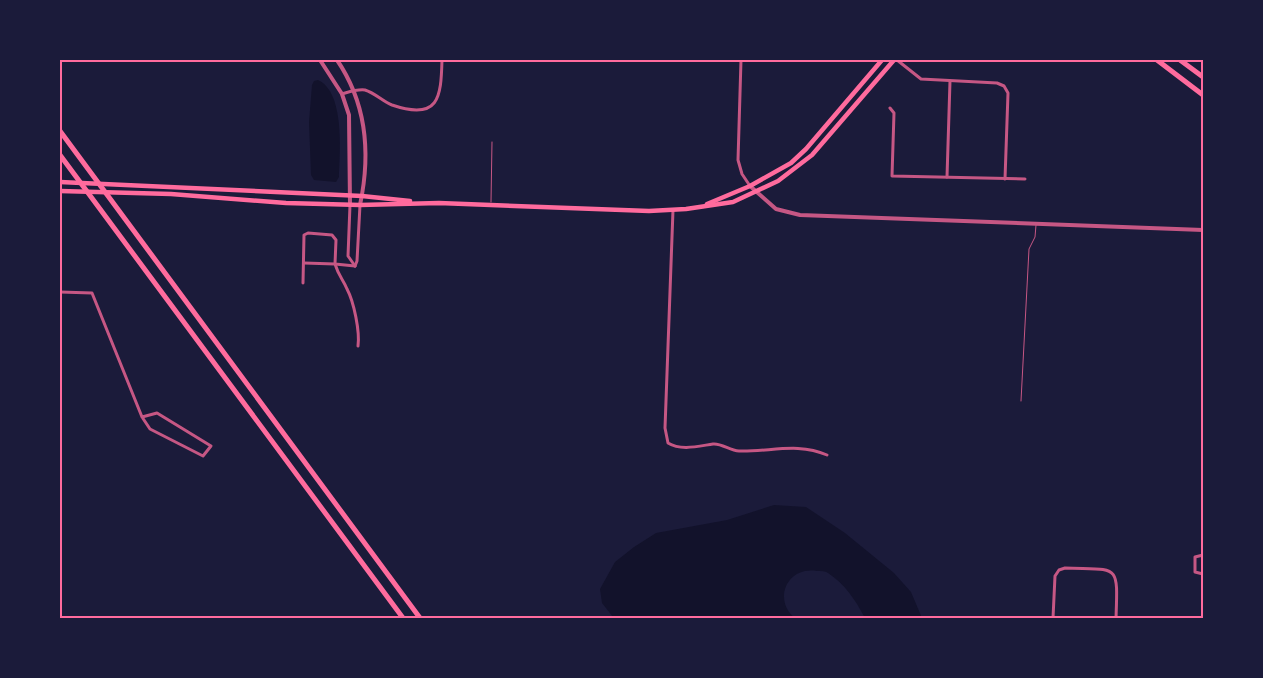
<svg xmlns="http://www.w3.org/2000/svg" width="1263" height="678" font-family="'Varela Round',sans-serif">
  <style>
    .water { fill: #12122b }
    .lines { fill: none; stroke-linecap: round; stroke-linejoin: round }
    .service { stroke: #c65784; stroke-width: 1 }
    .minor { stroke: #c65784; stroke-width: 3 }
    .tertiary { stroke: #c65784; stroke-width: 4 }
    .secondary { stroke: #ff6b9d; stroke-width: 4.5 }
    .trunk { stroke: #ff6b9d; stroke-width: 5 }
    .motorway { stroke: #ff6b9d; stroke-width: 5 }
    .neatline { fill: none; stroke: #ff6b9d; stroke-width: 2 }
  </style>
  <rect width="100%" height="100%" fill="#1b1b3a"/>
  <g class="water">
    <path d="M 318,80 C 345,92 340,153 339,177 L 336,182 L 314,180 L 311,175 L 309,122 L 312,85 L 314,81 Z"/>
    <path d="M 774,505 L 806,507 L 845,533 L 894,573 L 911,592 L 922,618 L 865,618 C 856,601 845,584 828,573 C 825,571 821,571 817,571 C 786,566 773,601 795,618 L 621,618 L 613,617 L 602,603 L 600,589 L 615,562 L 634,547 L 656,533 L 727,520 Z"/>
  </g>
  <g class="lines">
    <g class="service">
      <path d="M 491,202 L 492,142"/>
      <path d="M 1021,401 L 1029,249 L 1035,237 L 1036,225"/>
    </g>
    <g class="minor">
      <path d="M 741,60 L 738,160 L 742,174 L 750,186"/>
      <path d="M 897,60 L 921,79 L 997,83 L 1004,86 L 1008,93 L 1005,179"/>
      <path d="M 342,94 C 349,92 357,89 365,90 C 375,93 382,101 392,105 C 439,121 441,98 442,60"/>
      <path d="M 890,108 L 894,113 L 892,176 L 1025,179"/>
      <path d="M 947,177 L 950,81"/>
      <path d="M 350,205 L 348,256 L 355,266"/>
      <path d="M 673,210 L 665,428 L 668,443 C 681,451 699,446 713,444 C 722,443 730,451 739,451 C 770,452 798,442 827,455"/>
      <path d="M 304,263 L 335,264 C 339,277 343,279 347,289 C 354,302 360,332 358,346"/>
      <path d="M 355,266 L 357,261 L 360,205"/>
      <path d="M 303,283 L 304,235 L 308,233 L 332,235 L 336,240 L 335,264 L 355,266"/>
      <path d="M 60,292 L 92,293 L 142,417 L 150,429 L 203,456 L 211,446 L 157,413 L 142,417"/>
      <path d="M 1203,555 L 1195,557 L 1195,572 L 1203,574"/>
      <path d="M 1053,618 L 1055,576 L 1059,570 L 1065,568 C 1119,570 1118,562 1116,618"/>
    </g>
    <g class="tertiary">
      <path d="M 320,60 L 342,94 L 349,115 L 350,205"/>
      <path d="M 337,60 C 367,104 371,153 360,205"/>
      <path d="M 750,186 L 776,209 L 800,215 L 1203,230"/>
    </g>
    <g class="secondary">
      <path d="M 60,182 L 362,196 L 410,201"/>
      <path d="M 60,191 L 171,194 L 286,203 L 360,205 L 439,203 L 649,211 L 686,209 L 733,202 L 778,181 L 812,155 L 894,60"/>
      <path d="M 707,204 L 750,186 L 791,163 L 806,149 L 882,60"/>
    </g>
    <g class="trunk">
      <path d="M 1157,60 L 1203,95"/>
      <path d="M 1180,60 L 1203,77"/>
    </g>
    <g class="motorway">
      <path d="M 60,131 L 420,618"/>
      <path d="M 60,155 L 403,618"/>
    </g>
  </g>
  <rect width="1263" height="678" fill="none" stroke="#1b1b3a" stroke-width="122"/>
  <rect x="61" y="61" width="1141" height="556" class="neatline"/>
</svg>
